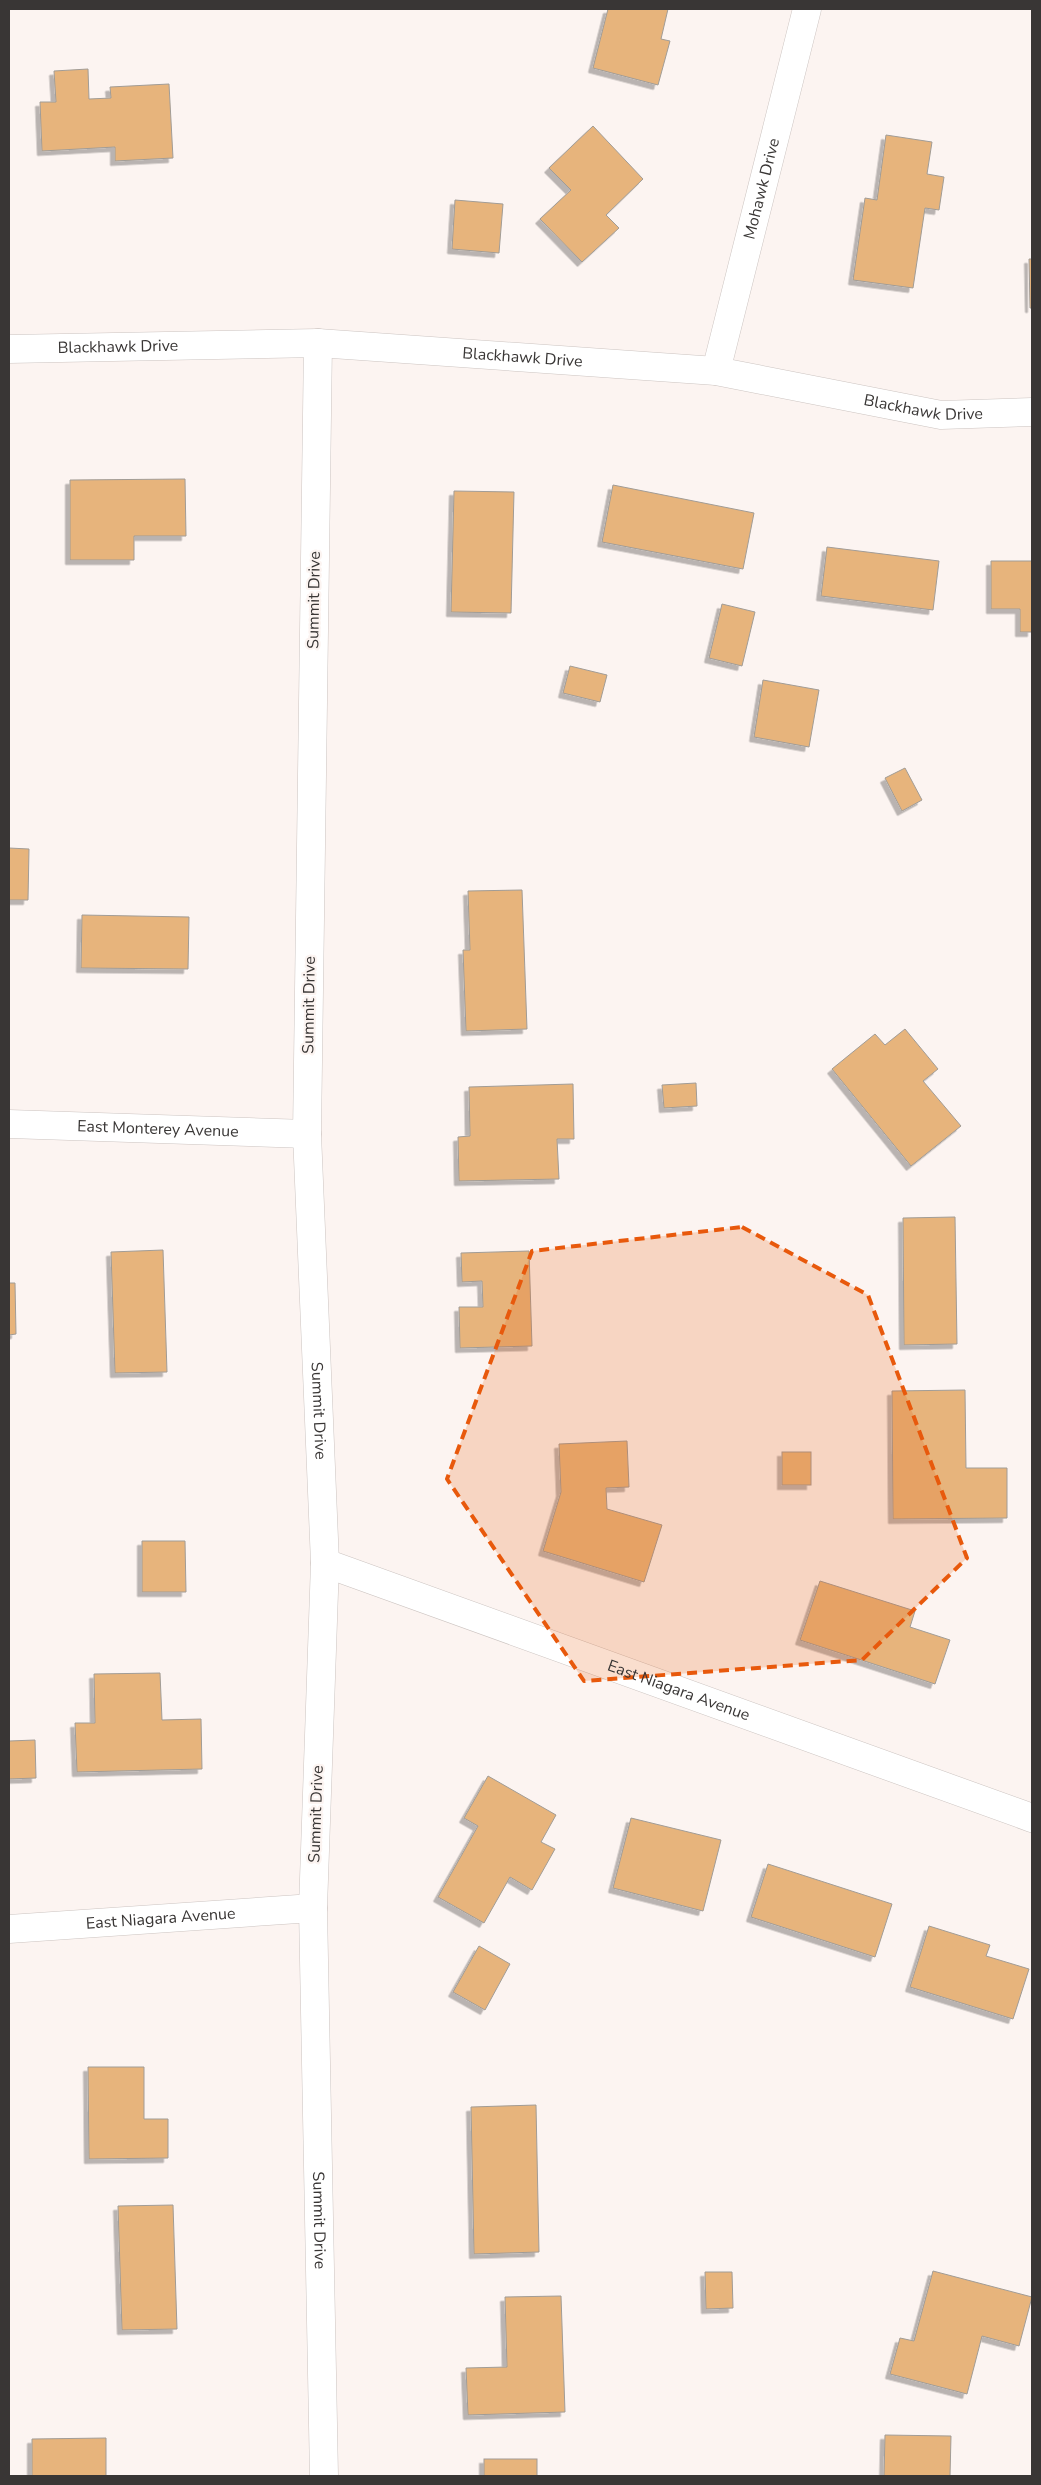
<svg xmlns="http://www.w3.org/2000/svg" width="1041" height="2485" font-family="'Nunito Sans',sans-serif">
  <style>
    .building { fill: #e7b47c; stroke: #a19c96; filter: url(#shadow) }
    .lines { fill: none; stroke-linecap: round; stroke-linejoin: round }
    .minor-casing { stroke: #ccc4c1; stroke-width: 29 }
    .minor { stroke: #fff; stroke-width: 28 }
    .marked { fill: #e8590c; fill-opacity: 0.2; stroke: #e8590c; stroke-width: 4; stroke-dasharray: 10 6; stroke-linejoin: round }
    .labels { text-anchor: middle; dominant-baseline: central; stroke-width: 4.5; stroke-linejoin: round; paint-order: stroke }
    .street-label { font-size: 16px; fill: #393635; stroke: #fcf4f1 }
  </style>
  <defs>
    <filter id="shadow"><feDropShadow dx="-4.5" dy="4.5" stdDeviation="0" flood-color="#0004"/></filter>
  </defs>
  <rect width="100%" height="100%" fill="#fcf4f1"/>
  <g class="building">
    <path d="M 608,9 L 668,9 L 661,39 L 670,41 L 658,85 L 593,68 Z"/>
    <path d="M 88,69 L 89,99 L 111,98 L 110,87 L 169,84 L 173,158 L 115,161 L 115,147 L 42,151 L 40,102 L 56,102 L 54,71 Z"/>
    <path d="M 593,126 L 643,179 L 606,215 L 619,228 L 582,262 L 540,219 L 571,190 L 549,168 Z"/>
    <path d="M 886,135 L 932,142 L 927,174 L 944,177 L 939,210 L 925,208 L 913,288 L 853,280 L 865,198 L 877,200 Z"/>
    <path d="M 455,200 L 503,204 L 499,253 L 452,249 Z"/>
    <path d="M 1029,259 L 1032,259 L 1032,308 L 1030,308 Z"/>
    <path d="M 185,479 L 186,536 L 134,536 L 134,560 L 70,560 L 70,480 Z"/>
    <path d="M 613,485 L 754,513 L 743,569 L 602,542 Z"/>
    <path d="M 454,491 L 514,492 L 511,613 L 451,612 Z"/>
    <path d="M 827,547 L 939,561 L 933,610 L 821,596 Z"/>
    <path d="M 991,561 L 1032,561 L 1032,632 L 1020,632 L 1020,609 L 991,609 Z"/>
    <path d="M 722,604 L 755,612 L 742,666 L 709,658 Z"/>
    <path d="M 570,666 L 607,675 L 600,702 L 563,693 Z"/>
    <path d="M 763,680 L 819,690 L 809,747 L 754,737 Z"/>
    <path d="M 905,768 L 922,800 L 902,811 L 885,778 Z"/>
    <path d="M 9,848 L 29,849 L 28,900 L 9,900 Z"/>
    <path d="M 522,890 L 527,1029 L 466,1031 L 463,950 L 470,950 L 468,891 Z"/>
    <path d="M 82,915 L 189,917 L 188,969 L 81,968 Z"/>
    <path d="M 905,1029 L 938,1069 L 923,1081 L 961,1126 L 911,1166 L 832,1069 L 875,1034 L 885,1045 Z"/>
    <path d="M 696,1083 L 697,1106 L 664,1108 L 662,1085 Z"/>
    <path d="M 573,1084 L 574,1139 L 557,1139 L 559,1179 L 459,1181 L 458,1137 L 470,1136 L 469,1087 Z"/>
    <path d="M 955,1217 L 957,1344 L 904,1345 L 903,1218 Z"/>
    <path d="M 163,1250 L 167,1372 L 115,1373 L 111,1252 Z"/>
    <path d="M 529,1251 L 532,1346 L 460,1348 L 459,1307 L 483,1307 L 482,1281 L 462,1282 L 461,1253 Z"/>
    <path d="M 9,1283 L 15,1283 L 16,1334 L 9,1335 Z"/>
    <path d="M 965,1390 L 966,1468 L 1007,1468 L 1007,1518 L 893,1519 L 892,1391 Z"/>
    <path d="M 627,1441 L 629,1487 L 606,1488 L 607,1509 L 662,1525 L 644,1582 L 543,1551 L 561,1492 L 559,1444 Z"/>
    <rect x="782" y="1452" width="29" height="33"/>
    <path d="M 142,1541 L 185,1541 L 186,1592 L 142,1592 Z"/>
    <path d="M 820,1581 L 915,1611 L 910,1627 L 950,1640 L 935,1684 L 800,1640 Z"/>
    <path d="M 160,1673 L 162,1720 L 201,1719 L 202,1769 L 77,1772 L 75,1723 L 95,1723 L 94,1674 Z"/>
    <path d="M 35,1740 L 36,1778 L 9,1779 L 9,1741 Z"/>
    <path d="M 488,1776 L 556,1815 L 541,1842 L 555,1849 L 532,1890 L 510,1877 L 484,1923 L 438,1897 L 478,1826 L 464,1818 Z"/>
    <path d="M 631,1818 L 721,1840 L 703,1911 L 613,1888 Z"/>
    <path d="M 768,1864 L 892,1904 L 875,1957 L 751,1917 Z"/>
    <path d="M 929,1926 L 990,1945 L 986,1956 L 1029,1969 L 1013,2019 L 910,1987 Z"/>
    <path d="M 479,1946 L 510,1964 L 485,2010 L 453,1992 Z"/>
    <path d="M 88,2067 L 144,2067 L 144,2119 L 168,2119 L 168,2158 L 89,2159 Z"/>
    <path d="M 536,2105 L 539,2252 L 474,2254 L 471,2107 Z"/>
    <path d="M 173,2205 L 177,2329 L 122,2330 L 118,2206 Z"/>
    <path d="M 933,2271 L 1032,2297 L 1019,2346 L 982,2336 L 967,2394 L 890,2374 L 900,2338 L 914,2341 Z"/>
    <path d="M 705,2272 L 732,2272 L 733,2308 L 706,2309 Z"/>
    <path d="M 561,2296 L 565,2412 L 468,2415 L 466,2368 L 507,2367 L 505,2297 Z"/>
    <path d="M 885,2435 L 951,2436 L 950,2476 L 884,2476 Z"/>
    <path d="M 106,2438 L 106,2476 L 32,2476 L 32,2439 Z"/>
    <rect x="484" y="2459" width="53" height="17"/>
  </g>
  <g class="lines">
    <g class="minor-casing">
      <g id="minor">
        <path id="s1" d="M 318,343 L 307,1134 L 325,1563 L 313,1908 L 324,2476"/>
        <path id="s2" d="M 9,349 L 318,343 L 716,371 L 941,415 L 1032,412"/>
        <path id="s3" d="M 716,371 L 807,9"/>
        <path id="s4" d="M 9,1124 L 307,1134"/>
        <path id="s5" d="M 325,1563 L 1032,1818"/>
        <path id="s6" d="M 9,1929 L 313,1908"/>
      </g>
    </g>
    <use href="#minor" class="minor"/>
  </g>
  <path class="marked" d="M 742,1227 L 868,1295 L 967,1558 L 862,1660 L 584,1681 L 447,1479 L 532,1251 Z"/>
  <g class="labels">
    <g class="street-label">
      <text stroke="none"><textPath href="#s3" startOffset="188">Mohawk Drive</textPath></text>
      <text stroke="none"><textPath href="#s2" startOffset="109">Blackhawk Drive</textPath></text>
      <text stroke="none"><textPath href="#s2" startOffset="514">Blackhawk Drive</textPath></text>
      <text stroke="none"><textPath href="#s2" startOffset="919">Blackhawk Drive</textPath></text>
      <text transform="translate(314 600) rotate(-89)">Summit Drive</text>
      <text transform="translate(309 1005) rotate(-89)">Summit Drive</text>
      <text stroke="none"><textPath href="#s4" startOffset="149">East Monterey Avenue</textPath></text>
      <text stroke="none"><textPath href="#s1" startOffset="1068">Summit Drive</textPath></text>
      <text stroke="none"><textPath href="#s5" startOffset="376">East Niagara Avenue</textPath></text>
      <text transform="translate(316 1814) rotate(-88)">Summit Drive</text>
      <text stroke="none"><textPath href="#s6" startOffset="152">East Niagara Avenue</textPath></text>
      <text stroke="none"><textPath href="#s1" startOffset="1878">Summit Drive</textPath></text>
    </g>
  </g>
  <rect width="1041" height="2485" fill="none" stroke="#393635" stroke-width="20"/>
</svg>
